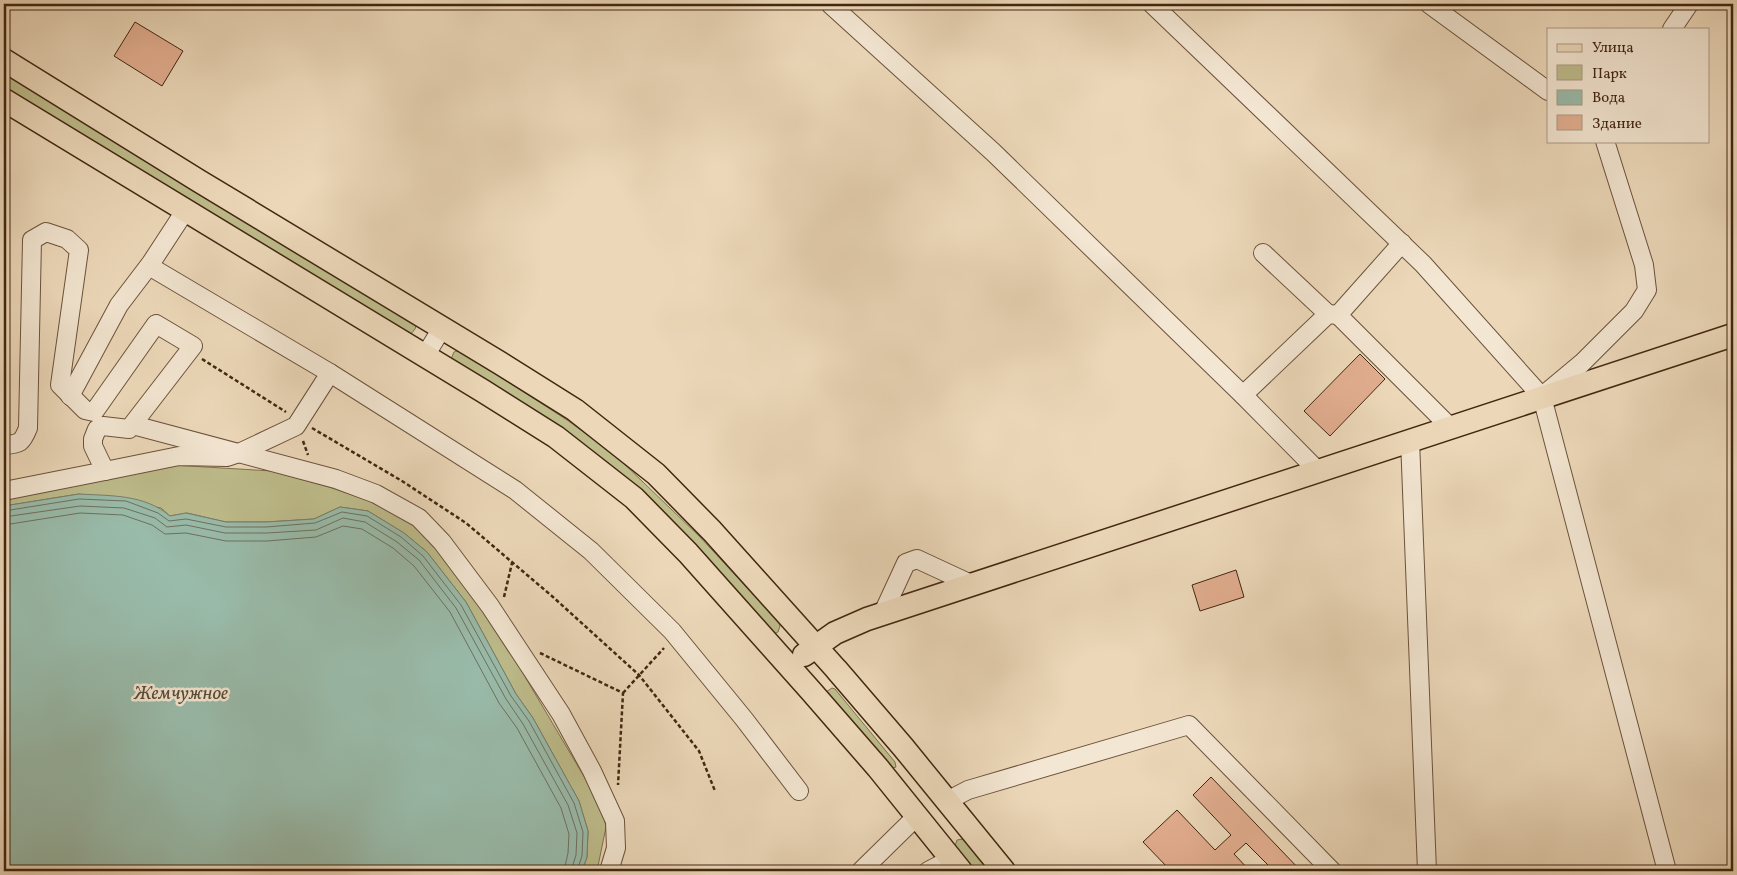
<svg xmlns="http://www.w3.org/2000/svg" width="1737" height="875" font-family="Vollkorn,serif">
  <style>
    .green { fill: #bebc8b; stroke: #80714e }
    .water { fill: #9ba; stroke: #767f6d }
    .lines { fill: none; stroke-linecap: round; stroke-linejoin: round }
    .shore { stroke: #6e705e; stroke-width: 1 }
    .building { fill: #e2ae90; stroke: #422611 }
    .minor-casing { stroke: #6c523b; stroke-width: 20 }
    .major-casing { stroke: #422611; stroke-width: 25 }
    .path { stroke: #422611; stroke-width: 2.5; stroke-dasharray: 4 2.5; stroke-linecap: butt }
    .minor { stroke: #f3e6d2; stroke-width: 18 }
    .major { stroke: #ecd8b9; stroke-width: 22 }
    .labels { text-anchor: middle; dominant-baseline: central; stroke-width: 5; stroke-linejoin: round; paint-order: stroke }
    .water-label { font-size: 19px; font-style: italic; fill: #584b37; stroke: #f3e6d2 }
  </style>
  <rect width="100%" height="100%" fill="#ecd8b9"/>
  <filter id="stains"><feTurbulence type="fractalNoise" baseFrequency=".004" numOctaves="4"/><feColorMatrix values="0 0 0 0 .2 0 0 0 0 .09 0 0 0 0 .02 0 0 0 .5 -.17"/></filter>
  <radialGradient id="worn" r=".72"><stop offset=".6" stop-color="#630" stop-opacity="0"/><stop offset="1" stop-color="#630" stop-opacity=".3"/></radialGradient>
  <g class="green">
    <path d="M 4,72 L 413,323 L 416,326 L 415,329 L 410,335 L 405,334 L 4,88 Z"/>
    <path d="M 456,351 L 462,352 L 567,420 L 614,454 L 699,536 L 779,622 L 780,626 L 778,632 L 774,634 L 690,547 L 451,359 L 454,352 Z"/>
    <path d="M 172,465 L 272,471 L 329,487 L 369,501 L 416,523 L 446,553 L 501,636 L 602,807 L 606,827 L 597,871 L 582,871 L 587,857 L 588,831 L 579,801 L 533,718 L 516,694 L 466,602 L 427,552 L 404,533 L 368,511 L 340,507 L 314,519 L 266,522 L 226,522 L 187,513 L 170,516 L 161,508 L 79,494 L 4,506 L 4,491 Z"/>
    <path d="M 832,688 L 835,689 L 895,762 L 896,767 L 890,769 L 826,692 Z"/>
    <path d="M 963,839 L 968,842 L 993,871 L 975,871 L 955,846 L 957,840 Z"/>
  </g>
  <path class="water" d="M 79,494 C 111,496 144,494 170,516 L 186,513 L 226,522 L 266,522 L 314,519 L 340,507 L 368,511 L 404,533 L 427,552 L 466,602 L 516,694 L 533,718 L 579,801 L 588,831 L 587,857 L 582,871 L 4,871 L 4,506 Z"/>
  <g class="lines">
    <g class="shore">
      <path d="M 4,511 L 79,499 L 126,501 L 158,513 L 169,521 L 186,519 L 226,527 L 266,527 L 315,523 L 342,512 L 367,516 L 401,537 L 423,556 L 461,605 L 511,696 L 529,721 L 574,803 L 583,832 L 582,856 L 577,871"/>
      <path d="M 4,517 L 80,506 L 124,508 L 155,518 L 167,527 L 186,525 L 225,533 L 267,533 L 316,530 L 343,518 L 365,522 L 397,542 L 419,560 L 456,608 L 506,699 L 523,724 L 568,805 L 577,833 L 576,855 L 571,871"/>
      <path d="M 4,525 L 80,513 L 123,515 L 152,525 L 165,534 L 186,533 L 226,541 L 267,541 L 316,537 L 343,526 L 362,529 L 393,548 L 414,566 L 450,612 L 499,703 L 517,728 L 561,808 L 569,834 L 568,853 L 564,871"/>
    </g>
  </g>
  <g class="building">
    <path d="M 135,22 L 183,51 L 162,86 L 114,56 Z"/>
    <path d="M 1360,354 L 1385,379 L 1330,436 L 1304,411 Z"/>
    <path d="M 1236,570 L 1244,597 L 1200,611 L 1192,585 Z"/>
    <path d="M 1211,777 L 1301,871 L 1274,871 L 1246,843 L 1234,854 L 1250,871 L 1171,871 L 1143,842 L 1177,810 L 1215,850 L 1231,835 L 1193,795 Z"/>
  </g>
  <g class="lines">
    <g class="minor-casing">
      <g id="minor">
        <path d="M 830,4 L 993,152 L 1243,395 L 1318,471"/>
        <path d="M 1152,4 L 1423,264 L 1542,397 L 1667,871"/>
        <path d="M 1429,4 L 1548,91"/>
        <path d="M 1672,29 L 1689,4"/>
        <path d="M 1402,243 L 1338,315 L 1450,427"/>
        <path d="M 1263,253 L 1328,314"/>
        <path d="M 425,356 L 442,328"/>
        <path d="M 330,373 L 515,490 L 591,551 L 672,631 L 744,719 L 799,791"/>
        <path d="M 1546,393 L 1582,363 L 1634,311 L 1647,290 L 1644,265 L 1605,141"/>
        <path d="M 1243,395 L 1328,314 L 1338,315"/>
        <path d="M 70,396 L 119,305 L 151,263 L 185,211"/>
        <path d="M 133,425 L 336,479 L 376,494 L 419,518 L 442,542 L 490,606 L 561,714 L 592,771 L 615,821 L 616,848 L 609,871"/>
        <path d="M 1410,440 L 1427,871"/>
        <path d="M 4,445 C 20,444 22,443 28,428 L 32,240 L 46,232 L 67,239 L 79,250 L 60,385 L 85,410 L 94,412 L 156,324 L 193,346 L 129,429 L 103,426 L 97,429 L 93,439 L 93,446 L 105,471 L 4,491"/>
        <path d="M 105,471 L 179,456 L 227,457 L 239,453 L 296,426 L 330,373 L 149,266"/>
        <path d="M 882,615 L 906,563 L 917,559 L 973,585"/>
        <path d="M 947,801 L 968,790 L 1189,725 L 1332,871"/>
        <path d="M 861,871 L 917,816"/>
        <path d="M 928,871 L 951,859"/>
      </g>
    </g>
    <g class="major-casing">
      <g id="major">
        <path d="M 4,60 L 199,181 L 500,363 L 575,410 L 656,474 L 712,531 L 836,669 L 903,747 L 1004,871"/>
        <path d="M 4,100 L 483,391 L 556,437 L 634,498 L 688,553 L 811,691 L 878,768 L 961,871"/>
        <path d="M 804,655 L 835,633 L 867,619 L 1733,335"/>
      </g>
    </g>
    <g class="path">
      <path d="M 202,359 L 286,412"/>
      <path d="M 312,428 L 402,481 L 466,523 L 553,597 L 639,675 L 699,751 L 715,791"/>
      <path d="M 303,441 L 308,455"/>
      <path d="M 504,597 L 512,563"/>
      <path d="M 540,653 L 623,693 L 618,785"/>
      <path d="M 623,693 L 664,648"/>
    </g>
    <use href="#minor" class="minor"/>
    <use href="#major" class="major"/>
  </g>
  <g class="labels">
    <g class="water-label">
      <text x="181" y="694">Жемчужное</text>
    </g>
  </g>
  <rect width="1737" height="875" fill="none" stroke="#ecd8b9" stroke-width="20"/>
  <rect x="5" y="5" width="1727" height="865" fill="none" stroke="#422611" stroke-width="2.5"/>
  <rect x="10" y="10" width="1717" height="855" fill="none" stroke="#422611"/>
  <rect x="1547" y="28" width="162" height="115" fill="#f3e6d2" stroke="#ac9985"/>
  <rect x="1557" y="44" width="25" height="8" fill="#ecd8b9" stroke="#ac9985"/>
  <text x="1592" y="52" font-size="15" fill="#422611">Улица</text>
  <rect x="1557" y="65" width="25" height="15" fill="#bebc8b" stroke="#ac9985"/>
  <text x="1592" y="78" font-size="15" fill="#422611">Парк</text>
  <rect x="1557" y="90" width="25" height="15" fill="#99bbaa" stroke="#ac9985"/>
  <text x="1592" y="102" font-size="15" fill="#422611">Вода</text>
  <rect x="1557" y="115" width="25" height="15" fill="#e2ae90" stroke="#ac9985"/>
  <text x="1592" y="128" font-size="15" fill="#422611">Здание</text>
  <rect width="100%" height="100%" filter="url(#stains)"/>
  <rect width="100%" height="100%" fill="url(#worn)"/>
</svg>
